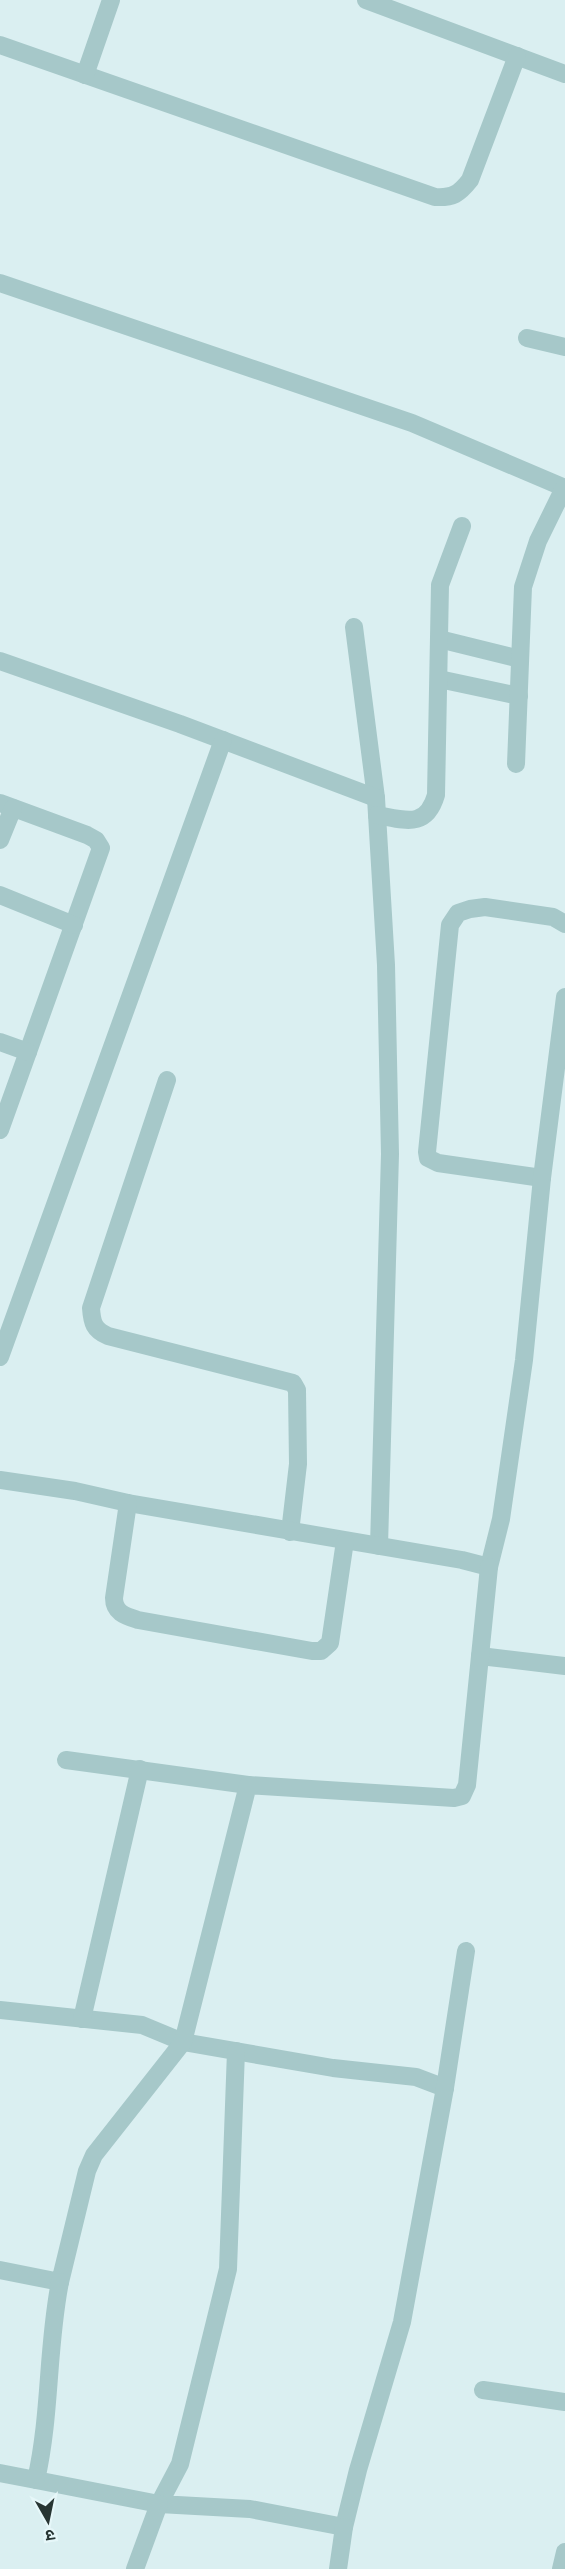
<svg xmlns="http://www.w3.org/2000/svg" width="565" height="2569" font-family="Lato,'Noto Sans Devanagari',sans-serif">
  <style>
    .lines { fill: none; stroke-linecap: round; stroke-linejoin: round }
    .street { stroke: #a6c8c9; stroke-width: 18 }
  </style>
  <rect width="100%" height="100%" fill="#daeff1"/>
  <g class="lines">
    <g class="street">
      <path d="M 366,0 L 565,74"/>
      <path d="M 0,45 L 435,197 C 453,198 459,194 470,180 L 517,56"/>
      <path d="M 85,75 L 111,0"/>
      <path d="M 0,283 L 412,423 L 565,488"/>
      <path d="M 527,338 L 565,347"/>
      <path d="M 354,627 L 376,798 L 386,965 L 390,1154 L 379,1546"/>
      <path d="M 439,639 L 520,659"/>
      <path d="M 0,661 L 180,724 L 376,798"/>
      <path d="M 439,679 L 519,696"/>
      <path d="M 516,764 L 523,587 L 538,541 L 564,488"/>
      <path d="M 0,803 L 87,835 L 96,840 L 101,848 L 0,1130"/>
      <path d="M 377,815 C 405,820 426,829 436,795 L 440,585 L 462,526"/>
      <path d="M 0,840 L 13,808"/>
      <path d="M 0,895 L 74,925"/>
      <path d="M 0,1042 L 28,1052"/>
      <path d="M 167,1080 L 91,1308 C 92,1323 94,1330 108,1336 L 293,1383 L 297,1390 L 298,1464 L 290,1532"/>
      <path d="M 542,1178 L 438,1163 L 428,1158 L 427,1152 L 450,925 L 458,913 L 470,909 L 485,907 L 553,917 L 565,924"/>
      <path d="M 0,1357 L 223,740"/>
      <path d="M 0,1480 L 75,1491 L 128,1503 L 462,1560 L 489,1567 L 501,1519 L 524,1360 L 542,1178 L 565,997"/>
      <path d="M 128,1503 L 114,1598 C 114,1613 126,1616 138,1620 L 312,1651 L 321,1651 L 330,1643 L 345,1541"/>
      <path d="M 480,1656 L 565,1666"/>
      <path d="M 66,1760 L 248,1785"/>
      <path d="M 0,2010 L 142,2025 L 183,2042 L 333,2068 L 416,2077 L 445,2088"/>
      <path d="M 82,2019 L 140,1769"/>
      <path d="M 236,2051 L 228,2269 L 180,2464 L 159,2504 L 250,2509 L 344,2527 L 358,2470 L 402,2322 L 445,2088 L 466,1951"/>
      <path d="M 0,2270 L 60,2282 L 87,2171 L 94,2155 L 183,2042 L 248,1785 L 454,1798 L 462,1796 L 467,1785 L 489,1567"/>
      <path d="M 60,2282 C 47,2347 51,2414 36,2480 L 159,2504 L 135,2569"/>
      <path d="M 483,2390 L 565,2402"/>
      <path d="M 0,2473 L 36,2480"/>
      <path d="M 338,2569 L 344,2527"/>
      <path d="M 561,2569 L 565,2552"/>
    </g>
  </g>
  <g transform="translate(48 2521) rotate(171)" stroke="#e6f7f9" stroke-width="4.5" paint-order="stroke">
  <path d="M0-4.5L10 22L0 15L-10 22Z" fill="#273533"/>
  <text y="-9" font-size="16" font-weight="bold" text-anchor="middle" fill="#273533">उ</text>
  </g>
</svg>
